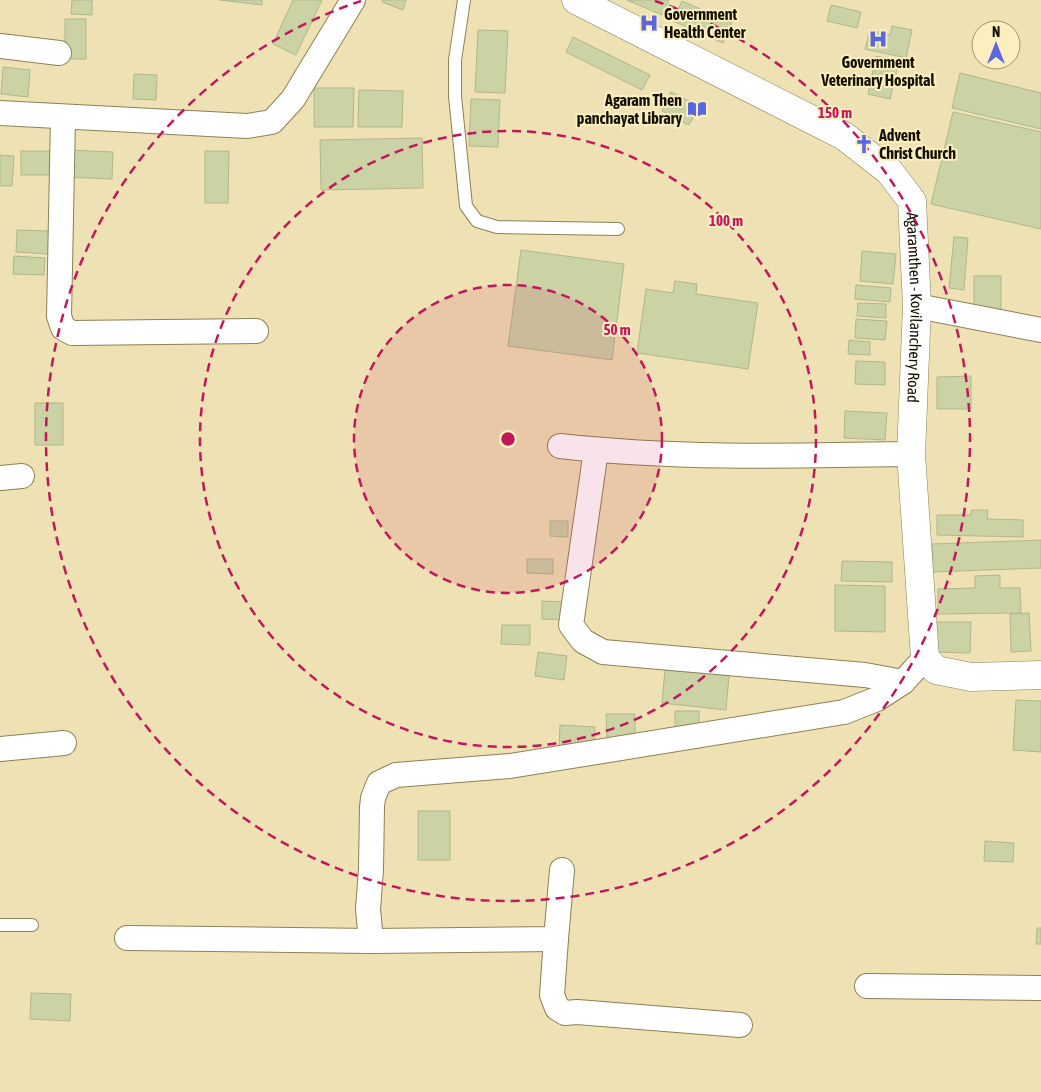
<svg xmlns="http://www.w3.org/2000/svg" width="1041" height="1092" font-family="'Asap Condensed',sans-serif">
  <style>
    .building { fill: #cbd2a4; stroke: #b1b88b }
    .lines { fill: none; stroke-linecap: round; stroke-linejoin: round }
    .lane-casing { stroke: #8d8156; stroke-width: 14 }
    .street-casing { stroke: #8d8156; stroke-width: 26 }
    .secondary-casing { stroke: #8d8156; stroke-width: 29 }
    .lane { stroke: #fff; stroke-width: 12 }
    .street { stroke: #fff; stroke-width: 24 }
    .secondary { stroke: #fff; stroke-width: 28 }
    .ring { fill: none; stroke: #c2185b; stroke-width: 2.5; stroke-dasharray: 9 6 }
    .labels { text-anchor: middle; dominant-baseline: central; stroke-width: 4; stroke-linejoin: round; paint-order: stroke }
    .poi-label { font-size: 16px; font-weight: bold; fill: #161102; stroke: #fbefc0; text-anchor: start }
    .street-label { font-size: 16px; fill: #161102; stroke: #fbefc0 }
    .centre { fill: #c2185b; stroke: #fbefc0; stroke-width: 2.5 }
    .ring-label { font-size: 15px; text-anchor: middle; font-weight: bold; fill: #c2185b; stroke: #fbefc0; stroke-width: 4; stroke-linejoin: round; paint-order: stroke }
  </style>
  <rect width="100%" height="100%" fill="#eee1b3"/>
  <g class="building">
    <path d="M 72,0 L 92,0 L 92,15 L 71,14 Z"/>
    <path d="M 220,0 L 262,0 L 262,5 Z"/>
    <path d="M 293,0 L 322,0 L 296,55 L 273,44 Z"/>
    <path d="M 383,0 L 406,0 L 403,10 L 382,2 Z"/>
    <path d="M 627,0 L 669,0 L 662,15 Z"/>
    <path d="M 682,1 L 732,23 L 723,43 L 673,21 Z"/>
    <path d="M 831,5 L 861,12 L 857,28 L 827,21 Z"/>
    <rect x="65" y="19" width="21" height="40"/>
    <path d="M 892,26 L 912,30 L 906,58 L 865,49 L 870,30 L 890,35 Z"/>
    <path d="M 478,30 L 508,31 L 505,93 L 475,92 Z"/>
    <path d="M 573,37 L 650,75 L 642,90 L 566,52 Z"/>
    <path d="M 876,56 L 899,61 L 890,99 L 868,94 Z"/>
    <path d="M 3,67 L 30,70 L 28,97 L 1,94 Z"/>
    <path d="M 960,73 L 1041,93 L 1041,129 L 952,108 Z"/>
    <path d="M 134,74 L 157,75 L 156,100 L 133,99 Z"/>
    <path d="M 314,88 L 354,88 L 353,127 L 314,127 Z"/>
    <path d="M 359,90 L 403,91 L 402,127 L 358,127 Z"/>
    <path d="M 671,92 L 699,106 L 689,125 L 662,111 Z"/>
    <path d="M 471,99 L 500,100 L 498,147 L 469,146 Z"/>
    <path d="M 953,112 L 1041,132 L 1041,229 L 931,204 Z"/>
    <path d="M 422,138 L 423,188 L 321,190 L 320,140 Z"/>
    <path d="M 67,150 L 113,152 L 112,179 L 65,177 Z"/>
    <rect x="21" y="151" width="37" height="24"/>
    <path d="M 205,151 L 229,151 L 228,203 L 205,203 Z"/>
    <path d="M 0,155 L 14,156 L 12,186 L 0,186 Z"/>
    <path d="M 17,230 L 49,231 L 48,254 L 16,252 Z"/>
    <path d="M 954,237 L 968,238 L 964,290 L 949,288 Z"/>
    <path d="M 521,250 L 624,264 L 612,360 L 508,346 Z"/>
    <path d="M 862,251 L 896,254 L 893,284 L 860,281 Z"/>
    <path d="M 14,256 L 45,258 L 44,275 L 13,274 Z"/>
    <rect x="974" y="276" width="27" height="33"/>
    <path d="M 675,281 L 697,284 L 696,294 L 758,303 L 748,369 L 637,353 L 646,289 L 673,293 Z"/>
    <path d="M 856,285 L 891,288 L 890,302 L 855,299 Z"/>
    <path d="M 858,303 L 886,304 L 886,318 L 857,316 Z"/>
    <path d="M 856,319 L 887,321 L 885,340 L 855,338 Z"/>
    <path d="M 849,340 L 870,342 L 870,355 L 848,354 Z"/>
    <path d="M 856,361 L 885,362 L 885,385 L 855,384 Z"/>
    <path d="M 971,376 L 971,409 L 937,409 L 937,377 Z"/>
    <rect x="35" y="403" width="28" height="42"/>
    <path d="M 845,411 L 887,413 L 885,440 L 844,438 Z"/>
    <path d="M 971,510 L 988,510 L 987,519 L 1023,520 L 1023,537 L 937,535 L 937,515 L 971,515 Z"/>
    <path d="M 550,521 L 568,521 L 568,537 L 550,536 Z"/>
    <path d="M 1041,540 L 1041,568 L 933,572 L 932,544 Z"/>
    <path d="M 527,559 L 553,559 L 553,574 L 527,573 Z"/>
    <path d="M 842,561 L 892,562 L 892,582 L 841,581 Z"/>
    <path d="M 1000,575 L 1000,588 L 1020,588 L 1021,613 L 938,614 L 938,589 L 975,588 L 975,576 Z"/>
    <path d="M 835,585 L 885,586 L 885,632 L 835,631 Z"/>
    <path d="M 542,601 L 563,602 L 563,620 L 542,619 Z"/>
    <path d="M 1029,613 L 1031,651 L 1011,652 L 1010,614 Z"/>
    <path d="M 933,622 L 971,622 L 970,653 L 932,652 Z"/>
    <path d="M 502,625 L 530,625 L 530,645 L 501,644 Z"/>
    <path d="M 538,652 L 567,656 L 564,680 L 535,676 Z"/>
    <path d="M 665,670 L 729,675 L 726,710 L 662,703 Z"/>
    <path d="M 1016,700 L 1041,701 L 1041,752 L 1013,750 Z"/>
    <rect x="675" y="711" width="24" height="17"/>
    <path d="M 606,714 L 635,714 L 635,743 L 607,743 Z"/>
    <path d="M 560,725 L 595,727 L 594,749 L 559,748 Z"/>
    <rect x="418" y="811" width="32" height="49"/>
    <path d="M 985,841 L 1014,843 L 1013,862 L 984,861 Z"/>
    <path d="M 1037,928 L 1041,928 L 1041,944 L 1036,944 Z"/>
    <path d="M 31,993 L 71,994 L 70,1021 L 30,1019 Z"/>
  </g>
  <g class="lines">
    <g class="lane-casing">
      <g id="lane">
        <path d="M 464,0 L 455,60 L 455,96 L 466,206 L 477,221 L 497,227 L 618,229"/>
        <path d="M 0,925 L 32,925"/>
      </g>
    </g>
    <g class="street-casing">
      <g id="street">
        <path d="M 0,46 L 59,53"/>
        <path d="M 0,113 L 247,126 L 272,122 L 293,99 L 353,0"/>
        <path d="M 63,118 L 59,316 L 63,328 L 72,333 L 256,331"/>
        <path d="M 917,306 L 1041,330"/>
        <path d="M 560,446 C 676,459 794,456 911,454"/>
        <path d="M 596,450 L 571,625 L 583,641 L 603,652 L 865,675 L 903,682"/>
        <path d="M 0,478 L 22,476"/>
        <path d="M 0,749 L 64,743"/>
        <path d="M 127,938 L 371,941 L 368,909 L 371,869 L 372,807 L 373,798 L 379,783 L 396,775 L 510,766 L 844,712 L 877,699 L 903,682 L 925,658"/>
        <path d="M 556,939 L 552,995 L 557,1008 L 565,1013 L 577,1012 L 740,1025"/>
        <path d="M 371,941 L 556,939 L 562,870"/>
        <path d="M 867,986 L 1041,988"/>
      </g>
    </g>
    <g class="secondary-casing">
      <g id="secondary">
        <path id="s1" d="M 576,0 L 844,136 L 889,171 L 912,201 L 917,306 L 911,454 L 925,658 L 936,670 L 971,677 L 1041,675"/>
      </g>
    </g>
    <use href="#lane" class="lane"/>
    <use href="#street" class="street"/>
    <use href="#secondary" class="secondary"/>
  </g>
  <circle cx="508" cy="439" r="154" fill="#c2185b" fill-opacity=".12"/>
  <g class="ring">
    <circle cx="508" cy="439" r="154"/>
    <circle cx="508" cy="439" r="308"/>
    <path d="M655 1A462 462 0 1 1 361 1"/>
  </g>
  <defs>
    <g id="hospital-bare" transform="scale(1.5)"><path d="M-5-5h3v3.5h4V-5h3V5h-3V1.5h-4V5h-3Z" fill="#5b67de" stroke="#fbefc0" stroke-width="2.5" paint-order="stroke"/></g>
    <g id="library-bare" transform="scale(1.5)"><path d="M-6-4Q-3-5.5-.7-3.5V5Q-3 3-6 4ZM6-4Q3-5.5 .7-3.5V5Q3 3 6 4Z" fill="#5b67de" stroke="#fbefc0" stroke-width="2.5" paint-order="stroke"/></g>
    <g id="church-bare" transform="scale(1.5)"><path d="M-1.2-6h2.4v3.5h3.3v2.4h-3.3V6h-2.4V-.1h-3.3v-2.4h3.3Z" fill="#5b67de" stroke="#fbefc0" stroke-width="2.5" paint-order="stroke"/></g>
  </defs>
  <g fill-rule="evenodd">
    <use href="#hospital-bare" x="649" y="23"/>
    <use href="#hospital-bare" x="878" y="39"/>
    <use href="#library-bare" x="697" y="109"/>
    <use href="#church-bare" x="864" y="144"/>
  </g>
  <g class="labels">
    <g class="poi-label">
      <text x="664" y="14">Government<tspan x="664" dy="18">Health Center</tspan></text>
      <text x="878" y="62" text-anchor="middle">Government<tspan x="878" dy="18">Veterinary Hospital</tspan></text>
      <text x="682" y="100" text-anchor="end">Agaram Then<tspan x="682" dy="18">panchayat Library</tspan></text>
      <text x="879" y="135">Advent<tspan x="879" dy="18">Christ Church</tspan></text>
    </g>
    <g class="street-label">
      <text stroke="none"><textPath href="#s1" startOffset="502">Agaramthen - Kovilanchery Road</textPath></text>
    </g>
  </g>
  <circle cx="508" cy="439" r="8" class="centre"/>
  <g class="ring-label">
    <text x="835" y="118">150 m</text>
    <text x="726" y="226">100 m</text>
    <text x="617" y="335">50 m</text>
  </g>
  <g transform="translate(996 45)"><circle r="24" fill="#fbefc0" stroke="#9f9674"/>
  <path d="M0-4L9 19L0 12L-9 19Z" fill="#5b67de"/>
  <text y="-8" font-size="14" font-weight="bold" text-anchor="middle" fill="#161102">N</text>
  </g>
</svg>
